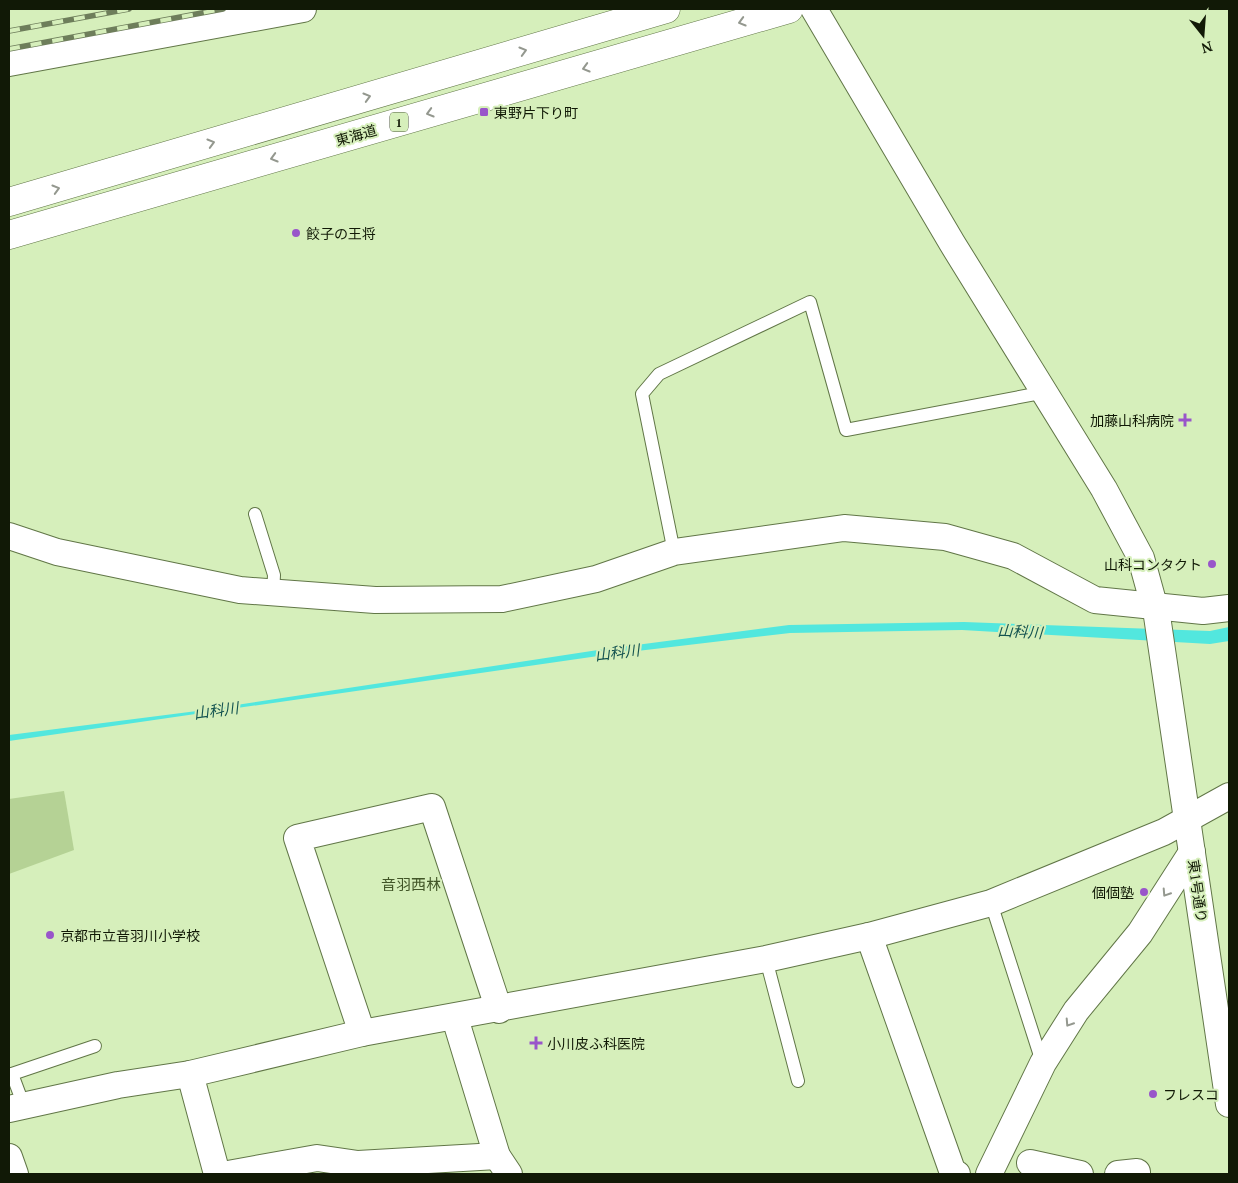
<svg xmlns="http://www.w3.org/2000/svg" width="1238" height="1183" font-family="'PT Serif','Noto Sans JP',serif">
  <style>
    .green { fill: #b5d295 }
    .water { fill: #52e7de }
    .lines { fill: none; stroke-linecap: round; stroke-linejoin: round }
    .lane-casing { stroke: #617647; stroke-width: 14 }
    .street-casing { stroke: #617647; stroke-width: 28 }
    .highway-casing { stroke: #617647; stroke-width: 29 }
    .lane { stroke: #fff; stroke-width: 12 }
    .street { stroke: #fff; stroke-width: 26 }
    .highway { stroke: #fff; stroke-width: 28 }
    .rail-casing { stroke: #6e7e5b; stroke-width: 5.5 }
    .rail { stroke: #d6efbb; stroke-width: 4; stroke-dasharray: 11; stroke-linecap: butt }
    .oneway { stroke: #94988f }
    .poi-dot { fill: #9955ca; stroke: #d6efbb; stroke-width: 2 }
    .labels { text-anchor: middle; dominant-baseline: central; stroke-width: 4; stroke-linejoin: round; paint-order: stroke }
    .shield { fill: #d6efbb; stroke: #4c593c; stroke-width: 1 }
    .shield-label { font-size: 12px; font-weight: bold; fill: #111906 }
    .poi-label { font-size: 14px; fill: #111906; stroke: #d6efbb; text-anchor: start }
    .street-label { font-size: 14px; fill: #111906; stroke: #d6efbb }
    .water-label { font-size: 15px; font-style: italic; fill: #145350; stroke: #d6efbb }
    .neighbourhood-label { font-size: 15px; fill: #425628; stroke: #d6efbb }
  </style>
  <rect width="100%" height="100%" fill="#d6efbb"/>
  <path class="green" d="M 64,791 L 74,850 L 9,874 L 9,799 Z"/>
  <path class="water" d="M 964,622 L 1210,631 L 1229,627 L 1229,641 L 1210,644 L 962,630 L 790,633 L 612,654 L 9,741 L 9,735 L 197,711 L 598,650 L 789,625 Z"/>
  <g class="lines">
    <g class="lane-casing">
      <g id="lane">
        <path d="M 255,514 L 274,575 L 273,593"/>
        <path d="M 674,552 L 642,394 L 659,374 L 810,302 L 846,430 L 1046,392"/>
        <path d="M 991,903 L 1042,1062"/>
        <path d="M 766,959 L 798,1081"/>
        <path d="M 12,1074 L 24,1106"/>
        <path d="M 9,1075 L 95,1046"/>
      </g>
    </g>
    <g class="street-casing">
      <g id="street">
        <path d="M 814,9 L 952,243 L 1104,489 L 1141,558 L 1157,616 L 1229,1104"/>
        <path d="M 9,63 L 303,9"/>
        <path d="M 9,536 L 57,552 L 240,590 L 375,600 L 502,599 L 596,579 L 674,552 L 844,528 L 945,537 L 1013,556 L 1095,600 L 1203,611 L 1229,608"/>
        <path d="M 869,936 L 953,1173 L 957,1174"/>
        <path d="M 455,1018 L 497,1156 L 509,1174"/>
        <path d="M 362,1033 L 297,838 L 432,807 L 499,1010"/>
        <path d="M 9,1109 L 118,1085 L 190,1074"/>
        <path d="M 9,1157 L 15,1174"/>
        <path d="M 1030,1163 L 1080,1174"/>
        <path d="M 217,1174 L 190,1074 L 362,1033 L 766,959 L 869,936 L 991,903 L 1164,832 L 1229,796"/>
        <path d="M 228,1174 L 317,1158 L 358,1164 L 497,1156"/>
        <path d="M 989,1174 L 1043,1063 L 1076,1011 L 1140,933 L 1192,852"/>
        <path d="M 1118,1174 L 1137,1172 L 1137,1174"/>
      </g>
    </g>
    <g class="highway-casing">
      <g id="highway">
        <path d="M 9,202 L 666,9"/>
        <path d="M 9,235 L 789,9"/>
      </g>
    </g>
    <use href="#lane" class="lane"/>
    <use href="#street" class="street"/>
    <use href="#highway" class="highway"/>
    <g class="rail-casing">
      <g id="rail">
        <path d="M 9,31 L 129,9"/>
        <path d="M 9,49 L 223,9"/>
      </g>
    </g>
    <use href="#rail" class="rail"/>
  </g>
  <defs><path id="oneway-chevron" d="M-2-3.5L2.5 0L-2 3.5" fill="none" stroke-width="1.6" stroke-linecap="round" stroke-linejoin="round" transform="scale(1.25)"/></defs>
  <g class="oneway">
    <use href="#oneway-chevron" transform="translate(742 22) rotate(164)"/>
    <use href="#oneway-chevron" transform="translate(523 51) rotate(-16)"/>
    <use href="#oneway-chevron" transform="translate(586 68) rotate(164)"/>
    <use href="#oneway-chevron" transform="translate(367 97) rotate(-16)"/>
    <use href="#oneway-chevron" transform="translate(430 113) rotate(164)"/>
    <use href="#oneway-chevron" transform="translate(211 143) rotate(-16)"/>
    <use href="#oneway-chevron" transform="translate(274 158) rotate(164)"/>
    <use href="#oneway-chevron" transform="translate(56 189) rotate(-16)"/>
    <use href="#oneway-chevron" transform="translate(1166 893) rotate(123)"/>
    <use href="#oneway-chevron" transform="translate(1069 1023) rotate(123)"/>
  </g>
  <g class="poi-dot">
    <rect x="479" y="107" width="10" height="10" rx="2.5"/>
    <circle cx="296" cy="233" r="5"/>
    <path d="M1182.5 412.5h5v5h5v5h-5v5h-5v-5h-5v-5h5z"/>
    <circle cx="1212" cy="564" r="5"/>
    <circle cx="1144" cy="892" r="5"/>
    <circle cx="50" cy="935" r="5"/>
    <path d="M533.5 1035.5h5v5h5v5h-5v5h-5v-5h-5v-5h5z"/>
    <circle cx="1153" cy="1094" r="5"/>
  </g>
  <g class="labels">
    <rect class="shield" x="390" y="112.5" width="18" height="19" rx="4"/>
    <g class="shield-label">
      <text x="399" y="122">1</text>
    </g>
    <g class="poi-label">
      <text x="494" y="112">東野片下り町</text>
      <text x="306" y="233">餃子の王将</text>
      <text x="1174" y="420" text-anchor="end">加藤山科病院</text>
      <text x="1202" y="564" text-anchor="end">山科コンタクト</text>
      <text x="1134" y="892" text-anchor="end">個個塾</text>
      <text x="60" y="935">京都市立音羽川小学校</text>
      <text x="547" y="1043">小川皮ふ科医院</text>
      <text x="1163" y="1094">フレスコ</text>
    </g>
    <g class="street-label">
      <text transform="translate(356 135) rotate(-16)">東海道</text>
      <text transform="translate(1198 891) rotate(82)">東1号通り</text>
    </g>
    <g class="water-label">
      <text transform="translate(1020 631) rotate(3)">山科川</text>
      <text transform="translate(617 652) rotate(-7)">山科川</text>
      <text transform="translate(216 710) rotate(-8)">山科川</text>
    </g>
    <g class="neighbourhood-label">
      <text x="411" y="884">音羽西林</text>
    </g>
  </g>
  <rect width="1238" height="1183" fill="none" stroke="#111906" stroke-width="20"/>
  <g transform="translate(1203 35) rotate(163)" stroke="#d6efbb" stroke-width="4" paint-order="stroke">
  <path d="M0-4L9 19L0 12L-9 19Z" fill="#111906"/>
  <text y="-8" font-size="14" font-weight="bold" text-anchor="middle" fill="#111906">N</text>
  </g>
</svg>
